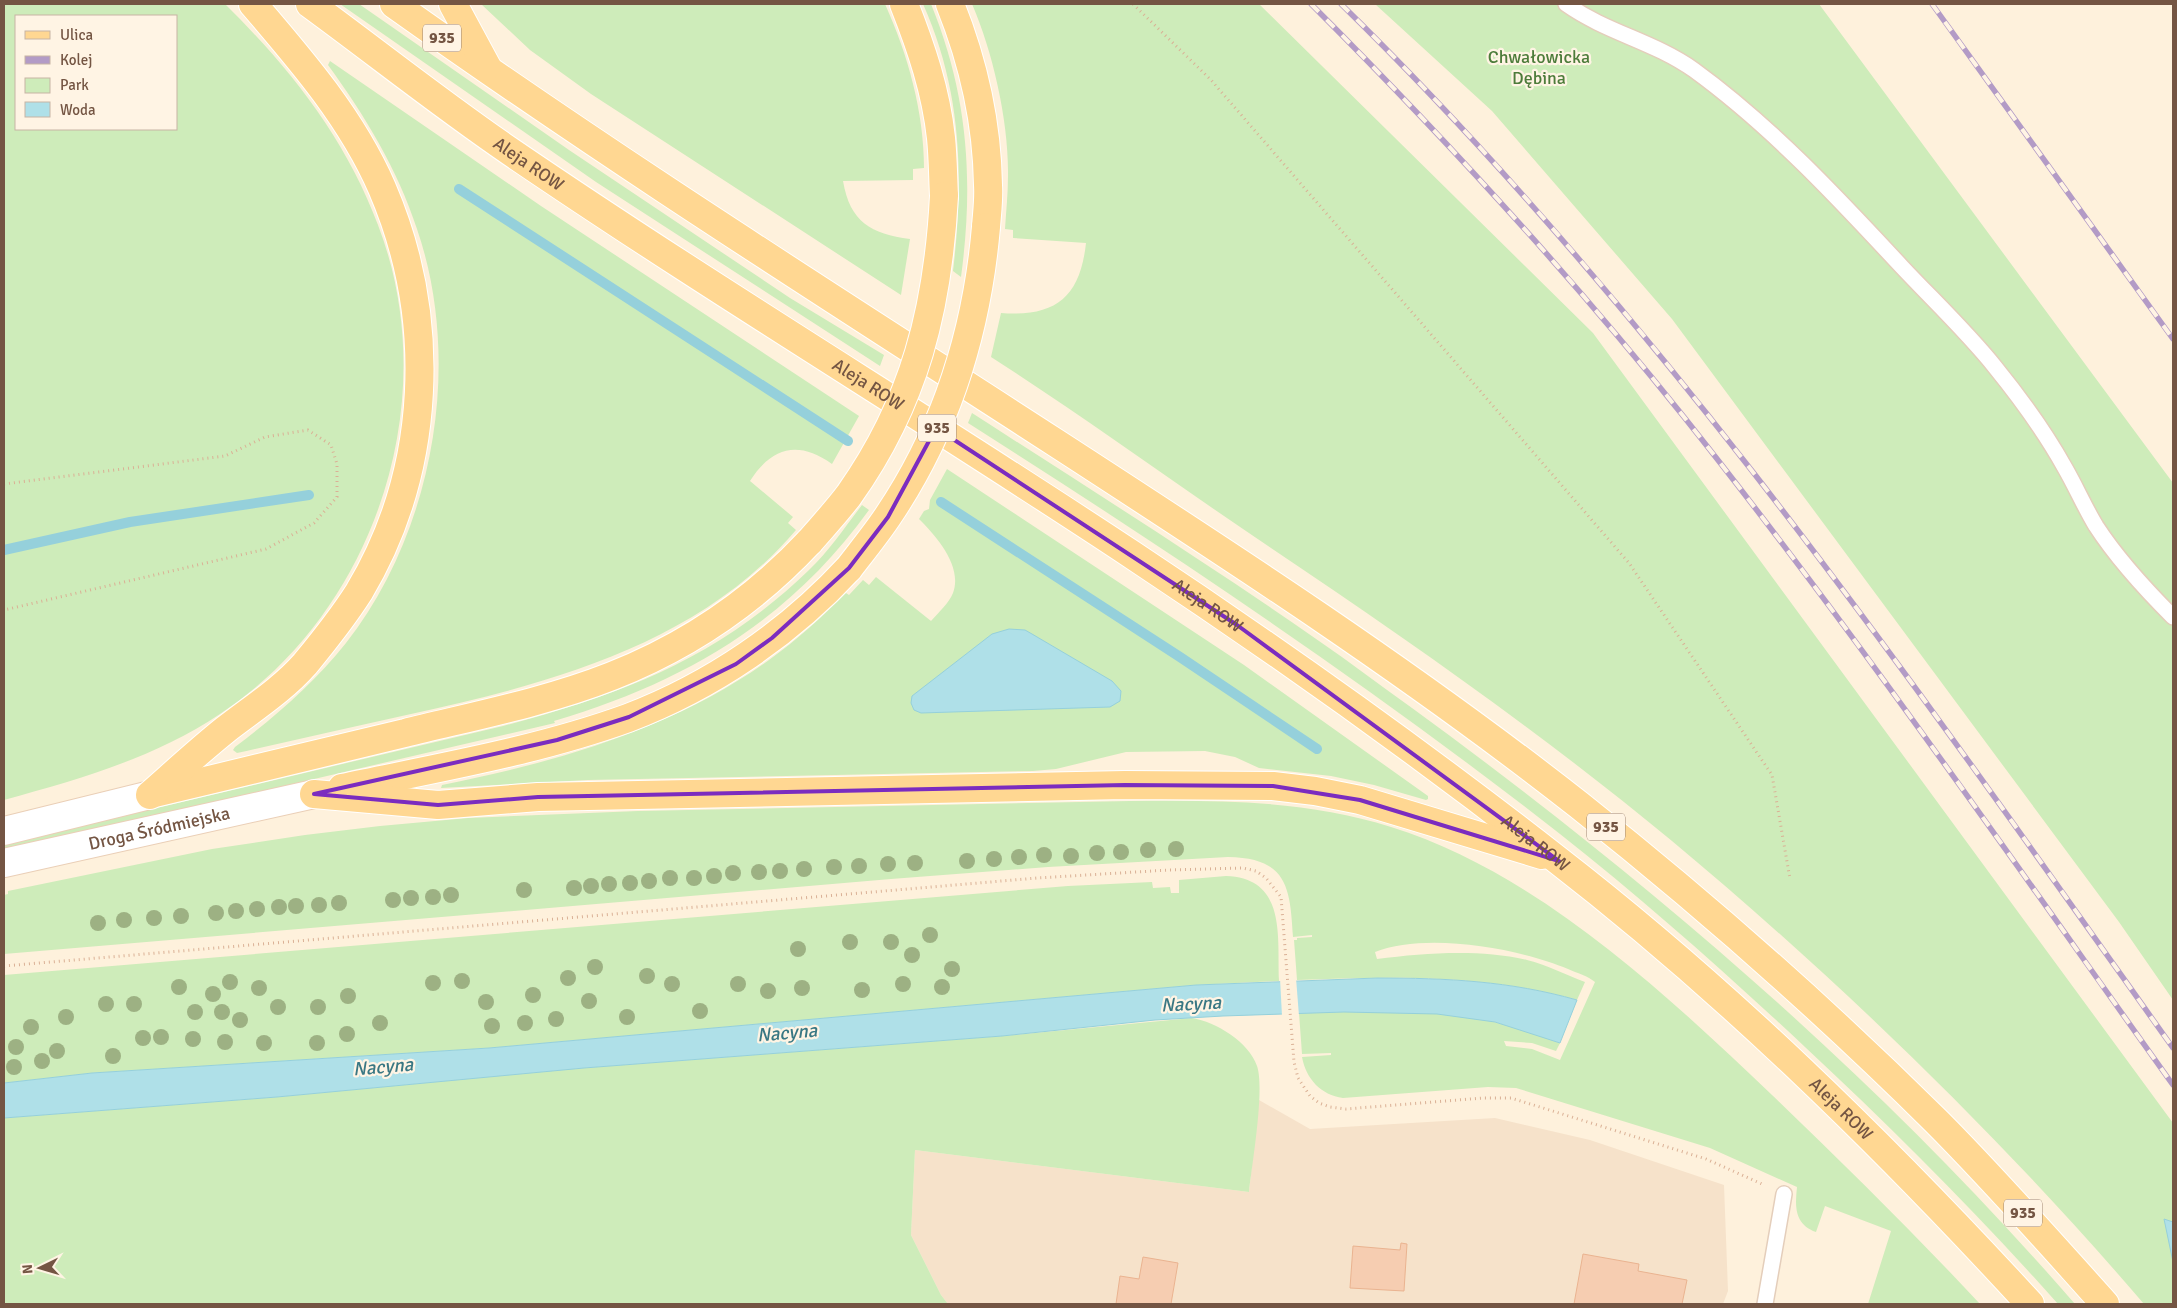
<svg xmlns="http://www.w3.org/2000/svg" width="2177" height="1308" font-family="Signika,sans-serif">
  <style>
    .residential { fill: #f6e2ca }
    .green { fill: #ceecba; fill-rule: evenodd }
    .water { fill: #afe0e8; stroke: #95d0db }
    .pier { fill: #fef1dc }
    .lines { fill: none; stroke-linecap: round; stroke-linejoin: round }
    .stream { stroke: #95d0db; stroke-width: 10 }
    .building { fill: #f6cdb1; stroke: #eab390 }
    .service-casing { stroke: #e4cebb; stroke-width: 18 }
    .secondary-casing { stroke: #eacfb7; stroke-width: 30 }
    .primary-casing { stroke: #fff; stroke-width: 30 }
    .path { stroke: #dab095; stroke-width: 3; stroke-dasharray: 1 4; stroke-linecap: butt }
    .service { stroke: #fff; stroke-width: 15 }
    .secondary { stroke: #fff; stroke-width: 28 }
    .primary { stroke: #ffd792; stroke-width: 28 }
    .rail-casing { stroke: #b39bc6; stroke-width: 5.5 }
    .rail { stroke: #fff4e4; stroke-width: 4; stroke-dasharray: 11; stroke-linecap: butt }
    .primary-bridge-casing { stroke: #fff; stroke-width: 30; stroke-linecap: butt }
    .primary-bridge { stroke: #ffd792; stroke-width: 28 }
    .tree { fill: #9db183 }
    .marked { fill: none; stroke: #7b2cbf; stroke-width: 4; stroke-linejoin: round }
    .labels { text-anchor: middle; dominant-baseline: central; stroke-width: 4.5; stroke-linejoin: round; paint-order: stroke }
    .shield { fill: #fff4e4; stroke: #9e8573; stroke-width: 1 }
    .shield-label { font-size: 16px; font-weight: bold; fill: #745543 }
    .park-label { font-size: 18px; fill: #4d7c3a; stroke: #fff4e4 }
    .street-label { font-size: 18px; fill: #745543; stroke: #fff4e4 }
    .water-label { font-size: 19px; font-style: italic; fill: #397783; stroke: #fff4e4 }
  </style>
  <rect width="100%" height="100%" fill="#fef1dc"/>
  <path class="residential" d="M 1259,1100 L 1310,1129 L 1495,1118 L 1590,1140 L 1724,1185 L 1728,1291 L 1723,1304 L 948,1304 L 941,1295 L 911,1235 L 915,1150 L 1249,1192 Z"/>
  <g class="green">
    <path d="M 4,4 L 225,4 C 290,68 346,139 378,225 C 445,399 376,611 220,714 C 154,758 80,779 4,800 ZM 16,16 L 176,16 L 176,129 L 16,129 Z"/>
    <path d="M 340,4 L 359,4 L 569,150 L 790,298 L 884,355 L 880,366 L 596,182 Z"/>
    <path d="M 481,4 L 885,4 C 908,55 924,112 924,168 L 913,169 L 913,180 L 843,181 C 850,222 871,234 910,239 L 901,295 L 591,94 L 530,50 Z"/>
    <path d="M 923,4 L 931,4 C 968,95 974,180 961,277 L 953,271 C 964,178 962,91 923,4 Z"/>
    <path d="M 972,4 L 1259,4 L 1593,333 L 2173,1123 L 2173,1304 L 2144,1304 C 2001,1137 1841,982 1672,841 C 1544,735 1408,640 1271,548 C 1177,485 1086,418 991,357 L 1001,313 C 1055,317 1080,298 1086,243 L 1013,238 L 1013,230 L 1005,229 C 1006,212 1008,194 1008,176 C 1009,123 993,52 972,4 Z"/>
    <path d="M 1375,4 L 1819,4 L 2173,483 L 2173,1000 L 2119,922 L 1672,319 L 1492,111 Z"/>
    <path d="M 330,61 L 541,206 L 859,416 L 832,464 C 798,440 772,447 750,481 L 793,517 L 788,523 L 796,530 C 699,644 552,683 411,714 C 353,727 295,740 237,753 L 233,750 L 235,747 C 276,716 314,683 346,643 C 434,531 463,363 417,229 C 397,168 365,116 328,65 Z"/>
    <path d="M 972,413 C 1088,488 1206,562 1319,641 C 1350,662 1381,686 1412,708 C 1652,883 1880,1079 2075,1304 L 2058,1304 C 1978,1214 1893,1129 1805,1047 C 1726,973 1645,901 1560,834 C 1371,686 1171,552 968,423 Z"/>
    <path d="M 947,469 L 1244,665 L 1428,796 L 1428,799 L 1426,800 L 1374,785 L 1331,776 L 1259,768 L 1235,757 L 1205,751 L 1126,752 L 1056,769 L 1033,771 L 588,780 L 441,788 L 442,785 C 557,762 673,729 769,660 C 797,640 822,617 846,593 L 849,595 L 863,580 L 869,585 L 876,577 L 931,621 C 938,613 949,603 953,593 C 963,566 936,536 919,519 L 924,511 L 929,509 L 930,500 Z"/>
    <path d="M 862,505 L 869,510 C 788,622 685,682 554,721 L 555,723 L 4,851 L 4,844 L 503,726 C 623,694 718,658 809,570 C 829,551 845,527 862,505 Z"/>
    <path d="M 1130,801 C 1217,800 1307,800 1391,827 C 1536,872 1664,992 1772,1095 C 1843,1163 1913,1232 1980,1304 L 1868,1304 L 1891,1231 L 1825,1206 L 1816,1232 C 1794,1224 1795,1206 1797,1187 L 1710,1148 L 1516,1088 L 1488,1087 L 1343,1098 C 1321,1095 1306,1079 1302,1057 L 1331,1055 L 1331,1053 L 1302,1054 L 1299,1013 C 1353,1011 1409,1009 1464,1016 C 1497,1021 1528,1031 1560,1043 L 1556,1051 L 1532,1043 L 1504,1041 L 1506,1046 L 1532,1049 L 1560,1060 L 1595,982 C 1588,976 1577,973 1568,969 C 1518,948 1426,932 1375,952 L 1377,959 C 1426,953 1479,949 1527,960 C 1547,965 1566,975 1585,982 L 1577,1000 C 1486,974 1391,976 1297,980 L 1294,940 L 1297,940 L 1297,938 L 1312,937 L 1312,935 L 1293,937 C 1290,888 1288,858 1228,857 L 1048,867 L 891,879 L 4,954 L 4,895 L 8,894 L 8,891 L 212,849 L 305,835 L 380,826 L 468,818 L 638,811 Z"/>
    <path d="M 1226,876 C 1287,878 1277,937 1279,981 L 1196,985 L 489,1048 L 92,1073 L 4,1083 L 4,975 L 1068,886 L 1152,882 L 1153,888 L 1170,887 L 1171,893 L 1179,893 L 1179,880 Z"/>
    <path d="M 1192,1018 C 1216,1022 1249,1042 1257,1066 C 1265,1089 1252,1164 1249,1192 L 915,1150 L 911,1235 L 941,1295 L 948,1304 L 4,1304 L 4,1118 L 277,1097 L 570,1069 L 1002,1036 Z"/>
  </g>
  <g class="water">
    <path d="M 1009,629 L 1025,630 L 1032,634 L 1112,681 L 1121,691 L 1120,701 L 1110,707 L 921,713 L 914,710 L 911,703 L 912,696 L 992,634 Z"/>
    <path d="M 1377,978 C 1447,978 1510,981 1577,1000 L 1560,1043 L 1495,1022 L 1437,1014 L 1344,1012 L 1223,1016 L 1155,1020 L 1002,1036 L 584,1068 L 277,1097 L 4,1118 L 4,1083 L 92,1073 L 489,1048 L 1196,985 Z"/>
    <path d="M 2164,1219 L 2173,1222 L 2173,1262 Z"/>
  </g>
  <path class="pier" d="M 1280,978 L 1296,978 L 1299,1016 L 1282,1016 Z"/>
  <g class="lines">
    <g class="stream">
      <path d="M 459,189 L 848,441"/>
      <path d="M 941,502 L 1180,657 L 1317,749"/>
      <path d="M 4,550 L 130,522 L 309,495"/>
    </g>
  </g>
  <g class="building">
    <path d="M 1401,1243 L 1407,1244 L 1404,1291 L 1350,1288 L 1353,1246 L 1400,1250 Z"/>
    <path d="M 1583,1254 L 1639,1264 L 1638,1271 L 1687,1280 L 1682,1304 L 1574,1304 Z"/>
    <path d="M 1143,1257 L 1178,1263 L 1171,1304 L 1116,1304 L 1120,1276 L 1139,1279 Z"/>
  </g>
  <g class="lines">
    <g class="service-casing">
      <g id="service">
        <path d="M 1566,4 C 1607,33 1653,41 1694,70 C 1771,126 1838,198 1902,267 C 1933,300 1967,332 1995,367 C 2021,399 2045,432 2065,468 C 2076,487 2085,508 2096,526 C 2118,560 2145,589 2173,617"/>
        <path d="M 1765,1304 L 1784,1194"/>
      </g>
    </g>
    <g class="secondary-casing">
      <g id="secondary">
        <path d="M 4,831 L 150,795"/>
        <path id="s1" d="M 4,863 L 314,794"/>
      </g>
    </g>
    <g class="primary-casing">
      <g id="primary">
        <path id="s2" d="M 310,4 C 377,53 442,105 511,152 C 715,291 926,418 1131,554 C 1276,650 1418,751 1555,858 C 1727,991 1883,1144 2030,1304"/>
        <path d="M 394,4 C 609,157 832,298 1053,441 C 1232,557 1411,673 1579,805 C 1704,904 1823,1009 1936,1121 C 1995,1180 2050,1243 2105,1304"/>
        <path d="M 453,4 L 487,67"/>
        <path d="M 904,4 C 921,47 936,91 941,138 C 943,157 943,177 944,196"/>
        <path d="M 950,4 C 973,61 987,123 988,185 C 989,199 987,213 986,227"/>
        <path d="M 342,788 C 437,768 537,751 628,718 C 712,686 789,633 849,568"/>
        <path d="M 155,793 C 239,773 322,753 405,733 C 474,716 546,702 612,676 C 688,646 754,601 810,541"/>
        <path d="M 314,794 L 438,805 L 538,797 L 1125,785 L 1273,786 L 1315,791 L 1360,800 L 1542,855"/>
        <path d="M 150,795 C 175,773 200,750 225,730 C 252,709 282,690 305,664 C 324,641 343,617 359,592 C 432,470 438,318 382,188 C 352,119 302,61 253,4"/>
      </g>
    </g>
    <g class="path">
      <path d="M 1133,4 L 1211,80 L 1629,563 L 1772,775 L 1790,879"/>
      <path d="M 4,484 L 225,456 L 265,437 L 308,430 L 331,445 L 337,464 L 337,497 L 314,523 L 266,549 L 4,610"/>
      <path d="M 4,966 L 1037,878 L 1169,870 L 1243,868 L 1256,871 L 1266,878 L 1281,897 L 1294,1062 L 1298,1078 L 1310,1096 L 1319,1103 L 1330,1107 L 1346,1109 L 1483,1098 L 1511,1098 L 1706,1159 L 1762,1184"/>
    </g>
    <use href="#service" class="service"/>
    <use href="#secondary" class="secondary"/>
    <use href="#primary" class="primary"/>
    <g class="rail-casing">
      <g id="rail">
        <path d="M 1311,4 C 1442,135 1568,272 1684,417 C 1856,633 2013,861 2173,1085"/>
        <path d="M 1341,4 C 1660,316 1915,685 2173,1048"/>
        <path d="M 1932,4 L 2173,339"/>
      </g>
    </g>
    <use href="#rail" class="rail"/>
    <g class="primary-bridge-casing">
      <g id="primary-bridge">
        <path d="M 810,541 C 823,526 837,511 849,495 C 915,402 938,308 944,196"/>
        <path d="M 849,568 C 862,551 876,534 888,516 C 946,430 977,330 986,227"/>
      </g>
    </g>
    <use href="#primary-bridge" class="primary-bridge"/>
  </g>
  <g class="tree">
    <circle cx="1176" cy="849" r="8"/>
    <circle cx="1148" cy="850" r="8"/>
    <circle cx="1121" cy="852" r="8"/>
    <circle cx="1097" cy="853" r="8"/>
    <circle cx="1044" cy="855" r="8"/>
    <circle cx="1071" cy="856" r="8"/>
    <circle cx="1019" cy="857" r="8"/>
    <circle cx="994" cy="859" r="8"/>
    <circle cx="967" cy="861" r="8"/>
    <circle cx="915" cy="863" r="8"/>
    <circle cx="888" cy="864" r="8"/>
    <circle cx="859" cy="866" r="8"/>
    <circle cx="834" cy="867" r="8"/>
    <circle cx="804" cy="869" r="8"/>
    <circle cx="780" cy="871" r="8"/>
    <circle cx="759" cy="872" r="8"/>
    <circle cx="733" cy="873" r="8"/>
    <circle cx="714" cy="876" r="8"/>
    <circle cx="670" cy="878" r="8"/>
    <circle cx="694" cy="878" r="8"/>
    <circle cx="649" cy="881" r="8"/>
    <circle cx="630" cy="883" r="8"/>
    <circle cx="609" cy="884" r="8"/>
    <circle cx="591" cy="886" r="8"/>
    <circle cx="574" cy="888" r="8"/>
    <circle cx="524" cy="890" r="8"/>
    <circle cx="451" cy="895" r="8"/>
    <circle cx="433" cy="897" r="8"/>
    <circle cx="411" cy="898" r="8"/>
    <circle cx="393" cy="900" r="8"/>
    <circle cx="339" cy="903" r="8"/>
    <circle cx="319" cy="905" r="8"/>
    <circle cx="296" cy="906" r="8"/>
    <circle cx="279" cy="907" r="8"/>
    <circle cx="257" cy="909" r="8"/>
    <circle cx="236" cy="911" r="8"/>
    <circle cx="216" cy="913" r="8"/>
    <circle cx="181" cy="916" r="8"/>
    <circle cx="154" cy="918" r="8"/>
    <circle cx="124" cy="920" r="8"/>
    <circle cx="98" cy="923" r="8"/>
    <circle cx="930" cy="935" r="8"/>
    <circle cx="850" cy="942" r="8"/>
    <circle cx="891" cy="942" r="8"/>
    <circle cx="798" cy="949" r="8"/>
    <circle cx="912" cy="955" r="8"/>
    <circle cx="595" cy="967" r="8"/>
    <circle cx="952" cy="969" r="8"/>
    <circle cx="647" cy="976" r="8"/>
    <circle cx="568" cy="978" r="8"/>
    <circle cx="462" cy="981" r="8"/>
    <circle cx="230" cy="982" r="8"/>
    <circle cx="433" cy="983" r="8"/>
    <circle cx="672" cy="984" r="8"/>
    <circle cx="738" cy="984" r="8"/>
    <circle cx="903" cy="984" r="8"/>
    <circle cx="179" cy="987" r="8"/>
    <circle cx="942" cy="987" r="8"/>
    <circle cx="259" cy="988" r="8"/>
    <circle cx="802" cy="988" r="8"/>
    <circle cx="862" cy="990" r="8"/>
    <circle cx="768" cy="991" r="8"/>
    <circle cx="213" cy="994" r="8"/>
    <circle cx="533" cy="995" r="8"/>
    <circle cx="348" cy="996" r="8"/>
    <circle cx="589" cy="1001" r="8"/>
    <circle cx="486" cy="1002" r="8"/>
    <circle cx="106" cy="1004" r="8"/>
    <circle cx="134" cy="1004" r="8"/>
    <circle cx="278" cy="1007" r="8"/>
    <circle cx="318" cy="1007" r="8"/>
    <circle cx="700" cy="1011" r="8"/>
    <circle cx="195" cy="1012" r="8"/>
    <circle cx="222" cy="1012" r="8"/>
    <circle cx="66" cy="1017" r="8"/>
    <circle cx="627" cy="1017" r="8"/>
    <circle cx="556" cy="1019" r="8"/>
    <circle cx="240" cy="1020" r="8"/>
    <circle cx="380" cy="1023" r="8"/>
    <circle cx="525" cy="1023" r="8"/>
    <circle cx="492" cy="1026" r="8"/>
    <circle cx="31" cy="1027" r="8"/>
    <circle cx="347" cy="1034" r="8"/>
    <circle cx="161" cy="1037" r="8"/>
    <circle cx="143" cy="1038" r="8"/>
    <circle cx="193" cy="1039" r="8"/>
    <circle cx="225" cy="1042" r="8"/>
    <circle cx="264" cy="1043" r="8"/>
    <circle cx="317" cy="1043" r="8"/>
    <circle cx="16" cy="1047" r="8"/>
    <circle cx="57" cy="1051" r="8"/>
    <circle cx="113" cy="1056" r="8"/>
    <circle cx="42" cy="1061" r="8"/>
    <circle cx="14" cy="1067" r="8"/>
  </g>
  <path class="marked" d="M 936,428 L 1237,625 L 1559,861 L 1360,800 L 1273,786 L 1125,785 L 538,797 L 438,805 L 314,794 L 557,740 L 629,717 L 736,664 L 772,638 L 849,568 L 888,517 Z"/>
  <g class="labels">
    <g class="shield">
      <rect x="423" y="24.5" width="38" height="27" rx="4"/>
      <rect x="918" y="414.5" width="38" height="27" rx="4"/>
      <rect x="1587" y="813.5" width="38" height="27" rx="4"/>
      <rect x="2004" y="1199.5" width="38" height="27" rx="4"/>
    </g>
    <g class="shield-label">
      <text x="442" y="38">935</text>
      <text x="937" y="428">935</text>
      <text x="1606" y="827">935</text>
      <text x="2023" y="1213">935</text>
    </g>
    <g class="park-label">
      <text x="1539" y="57">Chwałowicka<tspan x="1539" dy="21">Dębina</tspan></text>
    </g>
    <g class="street-label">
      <text stroke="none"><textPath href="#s2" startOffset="271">Aleja ROW</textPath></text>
      <text stroke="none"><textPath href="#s2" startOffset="676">Aleja ROW</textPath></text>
      <text stroke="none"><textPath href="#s2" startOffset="1081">Aleja ROW</textPath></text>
      <text stroke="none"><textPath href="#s1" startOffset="159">Droga Śródmiejska</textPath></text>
      <text stroke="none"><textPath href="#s2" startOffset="1486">Aleja ROW</textPath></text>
      <text stroke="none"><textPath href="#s2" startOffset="1891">Aleja ROW</textPath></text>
    </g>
    <g class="water-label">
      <text transform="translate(1191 1004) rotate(-3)">Nacyna</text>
      <text transform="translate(787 1033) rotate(-5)">Nacyna</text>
      <text transform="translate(383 1067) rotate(-5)">Nacyna</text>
    </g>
  </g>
  <rect width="2177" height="1308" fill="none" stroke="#745543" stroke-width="10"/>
  <rect x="15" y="15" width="162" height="115" fill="#fff4e4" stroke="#c7b4a4"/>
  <rect x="25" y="31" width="25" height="8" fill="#ffd792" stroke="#c7b4a4"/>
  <text x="60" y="40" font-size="15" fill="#745543">Ulica</text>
  <rect x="25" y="56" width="25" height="8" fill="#b39bc6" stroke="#c7b4a4"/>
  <text x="60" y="65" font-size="15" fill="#745543">Kolej</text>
  <rect x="25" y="78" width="25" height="15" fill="#ceecba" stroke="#c7b4a4"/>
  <text x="60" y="90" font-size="15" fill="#745543">Park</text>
  <rect x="25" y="102" width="25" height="15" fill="#afe0e8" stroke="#c7b4a4"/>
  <text x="60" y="115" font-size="15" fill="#745543">Woda</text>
  <g transform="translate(40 1268) rotate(265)" stroke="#fff4e4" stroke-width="4" paint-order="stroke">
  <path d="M0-4L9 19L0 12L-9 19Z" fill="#745543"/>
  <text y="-8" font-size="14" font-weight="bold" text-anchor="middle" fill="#745543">N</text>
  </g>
</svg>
